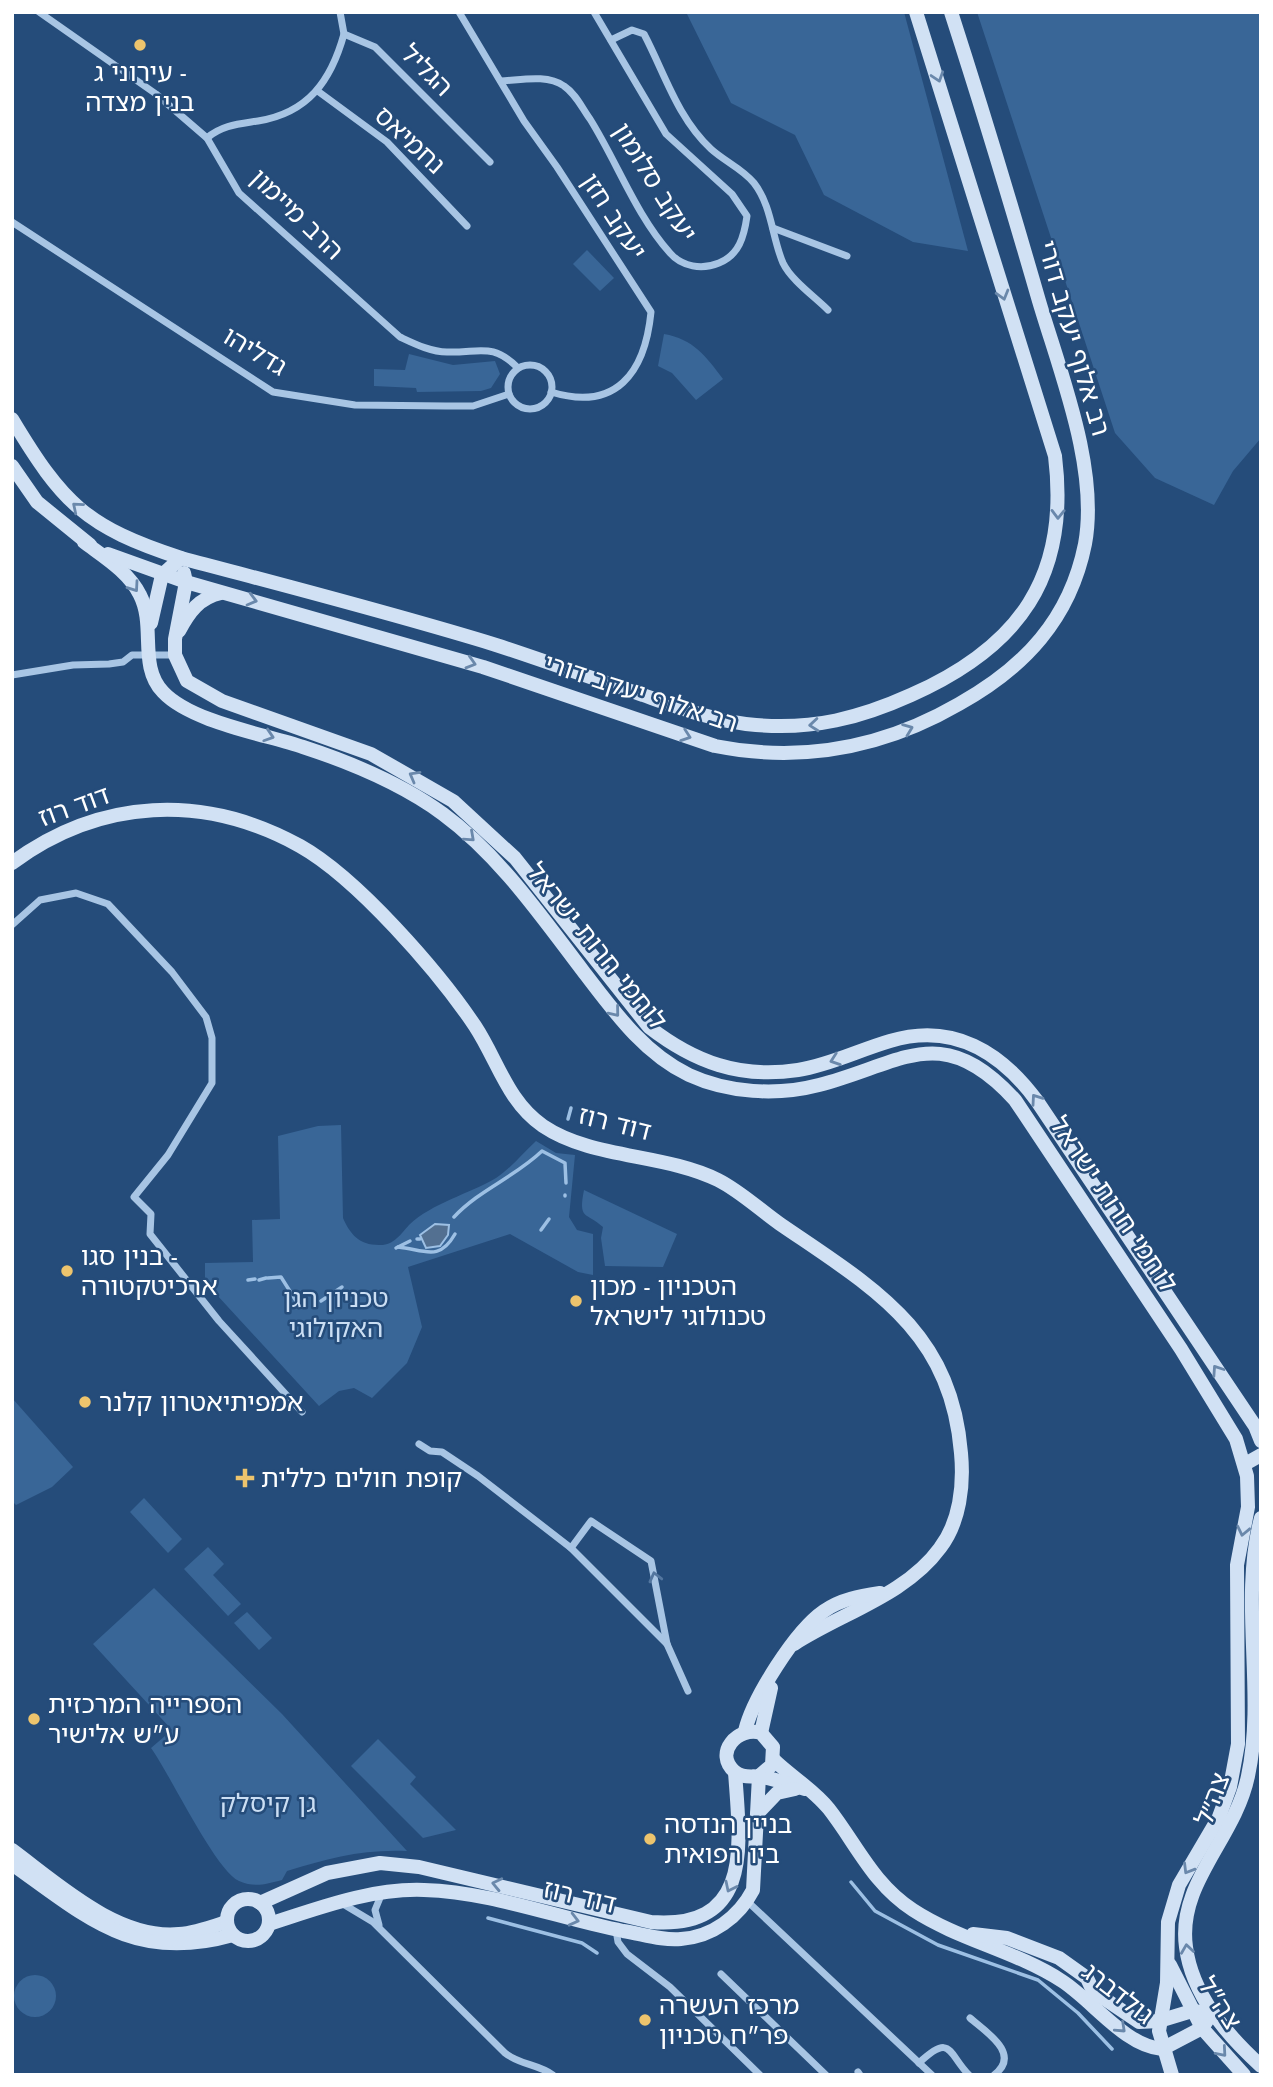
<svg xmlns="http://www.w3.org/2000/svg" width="1273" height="2087" font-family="Jost,'Noto Sans Hebrew',sans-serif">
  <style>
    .green { fill: #396697 }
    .water { fill: #537091; stroke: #9dc0e4; stroke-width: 2 }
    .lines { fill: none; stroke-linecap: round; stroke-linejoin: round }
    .stream { stroke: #9dc0e4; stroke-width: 3.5 }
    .street { stroke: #a8c5e4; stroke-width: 7 }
    .secondary { stroke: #d1e1f4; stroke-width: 14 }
    .oneway { stroke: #6a88ab }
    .oneway2 { stroke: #53769f }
    .poi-dot { fill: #edc46d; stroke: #254c7a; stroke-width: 2.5 }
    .labels { text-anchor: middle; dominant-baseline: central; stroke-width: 5; stroke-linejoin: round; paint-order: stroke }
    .street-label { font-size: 26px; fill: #fff; stroke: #254c7a }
    .poi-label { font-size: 26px; fill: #fff; stroke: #254c7a; text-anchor: start }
    .park-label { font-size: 26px; fill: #cbdef3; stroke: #254c7a }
  </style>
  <rect width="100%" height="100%" fill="#254c7a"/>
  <g class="green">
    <path d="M 686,12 L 904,12 L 968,251 L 913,242 L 824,195 L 795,135 L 731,103 Z"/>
    <path d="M 977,12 L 1261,12 L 1261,438 L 1233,471 L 1214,505 L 1155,478 L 1115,433 Z"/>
    <path d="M 587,250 L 614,278 L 600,291 L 573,264 Z"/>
    <path d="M 664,334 C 693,339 706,356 723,379 L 696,400 L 672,373 L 658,366 Z"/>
    <path d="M 409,354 L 453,365 L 495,361 L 500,374 L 491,388 L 481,391 L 417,392 L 416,388 L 374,386 L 374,369 L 405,370 Z"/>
    <path d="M 341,1125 L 343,1218 C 350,1234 359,1245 379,1245 C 393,1246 401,1234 409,1225 C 432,1203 469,1194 496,1178 C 510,1169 523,1153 536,1141 L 556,1153 L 575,1155 L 569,1217 L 577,1230 L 593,1234 L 593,1275 L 578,1272 L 510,1234 L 408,1267 L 422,1327 L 407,1363 L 372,1398 L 354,1388 L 339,1391 L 319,1406 L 205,1282 L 205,1263 L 253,1262 L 252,1220 L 280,1219 L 278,1136 L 318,1126 Z"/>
    <path d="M 584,1190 L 677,1234 L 663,1267 L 605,1266 L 601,1238 L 603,1227 C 586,1212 578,1220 584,1190 Z"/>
    <path d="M 12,1398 L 73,1467 L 52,1487 L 16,1505 L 12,1501 Z"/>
    <path d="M 144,1498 L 182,1539 L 168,1553 L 130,1512 Z"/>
    <path d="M 208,1547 L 224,1564 L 213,1575 L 241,1604 L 228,1616 L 184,1569 Z"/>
    <path d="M 154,1588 L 282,1714 L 407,1851 C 363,1849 329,1858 287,1871 L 282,1880 C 266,1884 255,1888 239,1881 C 215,1870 170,1774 151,1748 L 172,1730 L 93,1644 Z"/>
    <path d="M 247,1612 L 272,1638 L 259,1650 L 234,1623 Z"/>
    <path d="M 378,1739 L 416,1777 L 410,1784 L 456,1830 L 423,1838 L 351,1766 Z"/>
    <circle cx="35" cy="1996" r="21"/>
  </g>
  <path class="water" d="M 435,1224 L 449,1225 L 448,1235 L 440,1246 L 426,1248 L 420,1235 Z"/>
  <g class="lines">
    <g class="stream">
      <path d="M 568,1119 L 571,1108"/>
      <path d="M 565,1196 L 565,1195"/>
      <path d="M 454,1217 C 479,1190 515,1177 542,1151 L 565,1163 L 566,1183"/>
      <path d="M 541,1230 L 549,1219"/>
      <path d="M 417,1239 L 420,1239"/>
      <path d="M 398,1247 C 425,1250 439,1262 455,1234"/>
      <path d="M 396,1248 L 410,1241"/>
      <path d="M 268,1278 L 281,1277 L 298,1304 L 305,1305"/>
      <path d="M 248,1280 L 255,1279"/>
      <path d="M 259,1280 L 266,1278"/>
      <path d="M 321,1301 L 342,1287"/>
      <path d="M 851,1882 L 875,1911 L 938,1945 L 1038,1980 L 1078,2013 L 1112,2049"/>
      <path d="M 488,1918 L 582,1943 L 597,1953"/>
    </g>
    <g class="street">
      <path d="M 39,12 L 156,94 L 207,138 L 239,193 L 400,337 C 415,344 431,352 447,352 C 480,353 492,342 518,368"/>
      <path d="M 340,12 L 344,34 L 375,47 L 490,162"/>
      <path d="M 459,12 L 524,121 L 557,167 L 651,312 C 645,373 616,412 551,392"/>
      <path d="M 611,40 L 632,30 L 644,34 C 665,74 677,117 711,149 C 724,161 743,169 754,183 C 772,206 772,238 783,263 C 791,280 815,297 828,310"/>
      <path d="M 501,81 C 521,80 547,74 564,86 C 576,94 582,108 590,119 C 617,162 636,215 670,253 C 682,267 702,270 719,263 C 739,255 744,237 747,216 L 732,194 L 666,134 L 594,12"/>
      <path d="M 319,92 L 387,142 L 467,226"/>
      <path d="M 207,138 C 222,125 239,124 258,121 C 308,113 331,81 344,34"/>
      <path d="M 12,222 L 273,392 L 355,405 L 446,406 L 473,406 L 509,394"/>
      <path d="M 773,228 L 847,256"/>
      <circle cx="530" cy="387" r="22"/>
      <path d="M 12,675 L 73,665 L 109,664 L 123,662 L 132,655 L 175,655"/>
      <path d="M 12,925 L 40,900 L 76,893 L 108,904 L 172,972 L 206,1017 L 212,1038 L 212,1083 L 168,1155 L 134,1197 L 151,1214 L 150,1234 L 219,1321 L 302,1412"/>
      <path d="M 419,1444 L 430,1451 L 442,1452 L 478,1476 L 571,1548 L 667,1644"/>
      <path d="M 571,1548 L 591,1521 L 651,1561 L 667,1644 L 688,1691"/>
      <path d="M 747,1901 L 932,2075"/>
      <path d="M 343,1904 L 373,1922 L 505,2053 C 520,2065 538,2064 553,2075"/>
      <path d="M 379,1925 L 375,1910 L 382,1893"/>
      <path d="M 616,1930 L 618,1942 L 627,1954 L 670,1987 L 760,2075"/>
      <path d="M 721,1974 L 826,2075"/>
      <path d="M 970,2018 C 986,2032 1022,2054 994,2075"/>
      <path d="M 919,2063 C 952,2032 948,2054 969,2075"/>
      <path d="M 858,2072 L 860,2075"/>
    </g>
    <g class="secondary">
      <path d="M 12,419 C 63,504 86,527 181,558 C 286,586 392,613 496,645 C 545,661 594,679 643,695 C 680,708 717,722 756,725 C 813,730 860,718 911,695 C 1019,647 1070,577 1055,456 L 916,12"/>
      <path d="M 12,466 L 37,502 L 90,545"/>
      <path d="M 84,542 C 104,557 129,572 140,595 C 156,626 138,666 163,692 C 191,722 264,734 303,747 C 352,763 401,783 443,814 C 499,855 541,916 583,971 C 613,1010 643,1053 689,1075 C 728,1093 777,1096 819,1085 C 902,1064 941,1019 1015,1100 L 1181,1349 L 1236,1439 L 1247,1476 L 1248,1507 L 1237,1565 L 1238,1744 L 1230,1787 L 1219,1817 L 1179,1885 L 1168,1922 L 1167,1983 L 1159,2031 L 1172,2075"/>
      <path d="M 108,554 L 186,582 L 483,667 L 715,746 C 801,763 883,748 959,704 C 1024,668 1070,619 1085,544 C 1099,469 1060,372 1039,301 C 1011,204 982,108 951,12"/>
      <path d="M 184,573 L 186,582 L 175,639 L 175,655 L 187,681 L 222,701 L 371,754 L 453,801 L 515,858 L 649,1027 C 694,1062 740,1079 798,1070 C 830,1065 859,1050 890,1041 C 953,1022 1001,1052 1037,1101 L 1255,1426 L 1261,1441"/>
      <path d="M 151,623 L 162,575 L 181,558"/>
      <path d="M 179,631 C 189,612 199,598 221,593"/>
      <path d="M 12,863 C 100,798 204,793 300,846 C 357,878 438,971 475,1026 C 498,1061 507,1101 543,1126 C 592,1159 663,1153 718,1180 C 740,1191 760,1210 780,1224 C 872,1287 951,1330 961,1453 C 964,1485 960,1522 940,1548 C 906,1595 842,1613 794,1644"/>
      <path d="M 1245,1464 L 1261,1455"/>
      <path d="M 1261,1518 C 1239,1603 1266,1691 1248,1776 C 1235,1839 1177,1883 1186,1947 C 1192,1995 1227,2035 1261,2066"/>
      <path d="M 745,1731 C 753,1698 795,1631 824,1611 C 841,1599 860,1596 880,1593"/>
      <path d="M 761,1733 L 771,1688"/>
      <path d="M 773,1759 C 790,1776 813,1789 829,1809 C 857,1845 873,1884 913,1910 C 959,1940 1016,1951 1062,1981 C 1093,2001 1125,2046 1162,2049 L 1202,2028 L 1212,2013"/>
      <path d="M 759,1776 L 772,1765 L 773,1747 L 761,1733 C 738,1726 713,1753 735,1772 C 744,1779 752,1775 761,1777 C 776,1779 791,1785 805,1789"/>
      <path d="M 757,1814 L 777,1793 L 795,1789"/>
      <path d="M 12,1850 C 58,1884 118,1940 179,1934 C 195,1933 211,1927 226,1922"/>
      <path d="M 12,1864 C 88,1918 134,1963 233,1935"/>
      <circle cx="248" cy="1920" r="21"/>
      <path d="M 260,1903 L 327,1873 L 380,1863 L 419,1867 L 651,1922 C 754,1930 740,1844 735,1772"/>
      <path d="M 269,1924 C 319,1908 371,1888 424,1890 C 491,1892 558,1918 623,1931 C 642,1934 663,1941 681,1939 C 712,1937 739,1917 753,1890 L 759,1776"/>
      <path d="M 973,1934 L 1007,1938 L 1059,1958 L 1087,1978 L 1093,1991 L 1139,2022 L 1159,2021 L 1192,2011 L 1212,2013"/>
      <path d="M 1170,1965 L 1202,2028 L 1244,2075"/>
    </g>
  </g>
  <defs><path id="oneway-chevron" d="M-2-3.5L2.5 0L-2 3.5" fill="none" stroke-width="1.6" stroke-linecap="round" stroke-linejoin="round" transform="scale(1.75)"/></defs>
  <g class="oneway">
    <use href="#oneway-chevron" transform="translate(938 77) rotate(72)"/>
    <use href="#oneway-chevron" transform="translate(1003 295) rotate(74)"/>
    <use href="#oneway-chevron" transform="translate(77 507) rotate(-140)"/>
    <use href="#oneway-chevron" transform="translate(1058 514) rotate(91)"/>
    <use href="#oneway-chevron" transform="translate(134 587) rotate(55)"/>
    <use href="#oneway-chevron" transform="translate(252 600) rotate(15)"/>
    <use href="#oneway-chevron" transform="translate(471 663) rotate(17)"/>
    <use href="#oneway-chevron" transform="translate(814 725) rotate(175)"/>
    <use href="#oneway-chevron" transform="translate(908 729) rotate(-21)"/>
    <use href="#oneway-chevron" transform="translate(269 736) rotate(18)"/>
    <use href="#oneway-chevron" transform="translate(686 736) rotate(19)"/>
    <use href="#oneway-chevron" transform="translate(414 776) rotate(-151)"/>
    <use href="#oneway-chevron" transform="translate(470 837) rotate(42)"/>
    <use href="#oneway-chevron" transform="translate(615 1012) rotate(51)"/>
    <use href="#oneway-chevron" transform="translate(835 1060) rotate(161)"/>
    <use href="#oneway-chevron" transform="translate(1036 1099) rotate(-125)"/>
    <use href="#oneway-chevron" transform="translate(1217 1370) rotate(-124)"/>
    <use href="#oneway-chevron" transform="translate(1243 1531) rotate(102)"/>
    <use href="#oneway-chevron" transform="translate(1188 1869) rotate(121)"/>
    <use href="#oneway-chevron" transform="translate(497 1884) rotate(-167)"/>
    <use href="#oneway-chevron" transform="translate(730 1887) rotate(116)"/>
    <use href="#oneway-chevron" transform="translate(574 1920) rotate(14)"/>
    <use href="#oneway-chevron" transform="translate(1187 1949) rotate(-98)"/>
    <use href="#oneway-chevron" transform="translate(1121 2028) rotate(43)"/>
    <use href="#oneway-chevron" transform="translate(1222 2052) rotate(49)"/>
  </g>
  <use class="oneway2" href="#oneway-chevron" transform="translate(655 1577) rotate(-104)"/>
  <g class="poi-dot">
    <circle cx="140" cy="45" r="7"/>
    <circle cx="67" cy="1271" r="7"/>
    <circle cx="576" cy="1301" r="7"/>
    <circle cx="85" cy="1402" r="7"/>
    <path d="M241.5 1467.5h7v7h7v7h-7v7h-7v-7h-7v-7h7z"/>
    <circle cx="34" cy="1719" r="7"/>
    <circle cx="650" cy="1839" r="7"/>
    <circle cx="645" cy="2020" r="7"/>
  </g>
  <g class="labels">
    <g class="street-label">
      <text transform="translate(427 70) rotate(45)">הגליל</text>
      <text transform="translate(410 140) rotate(43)">נחמיאס</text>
      <text transform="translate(655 182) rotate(58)">יעקב סלומון</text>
      <text transform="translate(297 214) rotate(44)">הרב מיימון</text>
      <text transform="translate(614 216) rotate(57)">יעקב חזן</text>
      <text transform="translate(1074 338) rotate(74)">רב אלוף יעקב דורי</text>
      <text transform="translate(255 351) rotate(31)">גדליהו</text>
      <text transform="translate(641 693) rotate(18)">רב אלוף יעקב דורי</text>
      <text transform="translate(74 806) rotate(-20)">דוד רוז</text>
      <text transform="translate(597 946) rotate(51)">לוחמי חרות ישראל</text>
      <text transform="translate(615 1123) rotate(14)">דוד רוז</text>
      <text transform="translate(1114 1204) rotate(56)">לוחמי חרות ישראל</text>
      <text transform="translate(1212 1799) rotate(-69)">צה״ל</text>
      <text transform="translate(580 1896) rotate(13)">דוד רוז</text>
      <text transform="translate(1118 1993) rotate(38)">גולדברג</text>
      <text transform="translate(1220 2003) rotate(57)">צה"ל</text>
    </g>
    <g class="poi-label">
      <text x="140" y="72" text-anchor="middle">עירוני ג -<tspan x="140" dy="30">בנין מצדה</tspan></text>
      <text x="81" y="1256">בנין סגו -<tspan x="81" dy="30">ארכיטקטורה</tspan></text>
      <text x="590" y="1286">הטכניון - מכון<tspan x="590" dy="30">טכנולוגי לישראל</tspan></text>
      <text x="99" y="1402">אמפיתיאטרון קלנר</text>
      <text x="261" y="1478">קופת חולים כללית</text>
      <text x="48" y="1704">הספרייה המרכזית<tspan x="48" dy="30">ע"ש אלישיר</tspan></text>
      <text x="664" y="1824">בניין הנדסה<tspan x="664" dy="30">ביו רפואית</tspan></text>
      <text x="659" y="2005">מרכז העשרה<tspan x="659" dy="30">פר"ח טכניון</tspan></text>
    </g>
    <g class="park-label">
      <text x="336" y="1298">טכניון הגן<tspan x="336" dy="30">האקולוגי</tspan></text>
      <text x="268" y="1803">גן קיסלק</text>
    </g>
  </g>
  <rect width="1273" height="2087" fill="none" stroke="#ffffff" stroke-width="28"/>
</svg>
